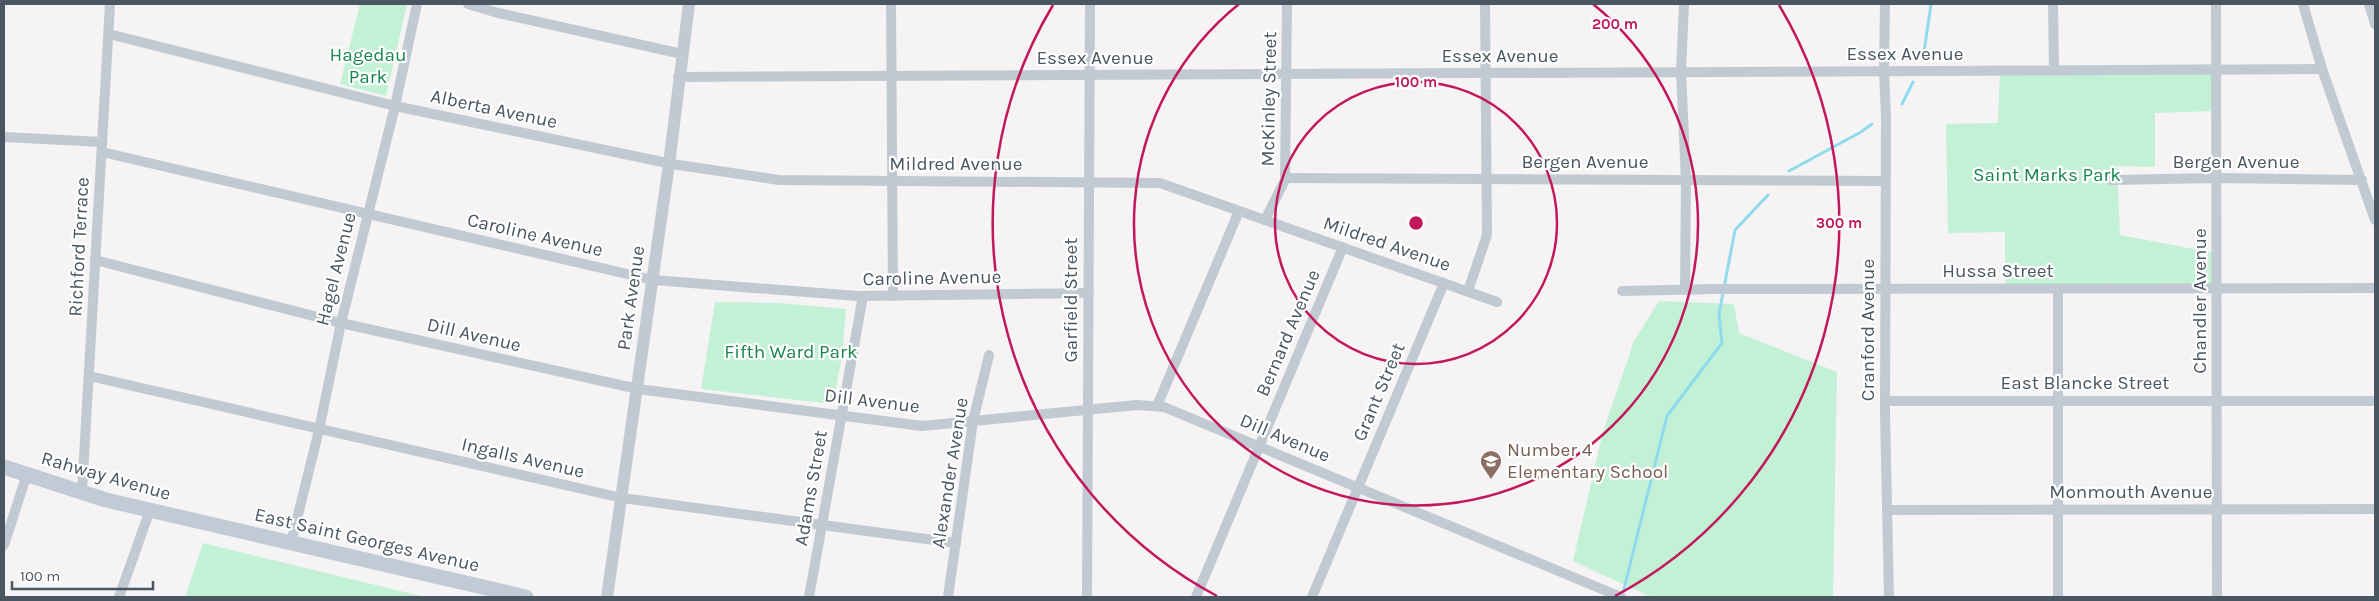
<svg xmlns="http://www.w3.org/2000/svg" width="2379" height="601" font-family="Karla,sans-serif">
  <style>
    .green { fill: #c3f1d5 }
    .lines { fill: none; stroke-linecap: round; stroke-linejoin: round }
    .stream { stroke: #90daee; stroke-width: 3 }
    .minor { stroke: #c1cad2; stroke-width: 10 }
    .tertiary { stroke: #c1cad2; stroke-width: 12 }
    .secondary { stroke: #c1cbd6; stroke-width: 15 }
    .ring { fill: none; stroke: #c2185b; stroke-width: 2.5 }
    .labels { text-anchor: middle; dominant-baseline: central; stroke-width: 4.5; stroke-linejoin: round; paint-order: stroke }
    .street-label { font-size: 19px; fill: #4a5661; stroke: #fff }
    .park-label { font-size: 19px; fill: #17864f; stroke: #fff }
    .education-label { font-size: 19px; fill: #785e54; stroke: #fff; text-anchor: start }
    .centre { fill: #c2185b; stroke: #fff; stroke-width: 2.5 }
    .ring-label { font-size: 15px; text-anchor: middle; font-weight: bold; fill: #c2185b; stroke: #fff; stroke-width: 4.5; stroke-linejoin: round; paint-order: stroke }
  </style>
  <rect width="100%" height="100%" fill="#f5f3f3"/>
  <g class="green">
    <path d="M 360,4 L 407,4 L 386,96 L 340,84 Z"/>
    <path d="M 2217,64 L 2216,111 L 2155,113 L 2155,167 L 2117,166 L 2120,235 L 2215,253 L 2215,288 L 2005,288 L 2005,232 L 1948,233 L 1946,124 L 1998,123 L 2000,67 Z"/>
    <path d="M 1659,301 L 1734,304 L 1739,333 L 1837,372 L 1833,597 L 1651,597 L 1573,561 L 1603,432 L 1634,341 Z"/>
    <path d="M 715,302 L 780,303 L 846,309 L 842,356 L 833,404 L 701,389 Z"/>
    <path d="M 203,543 L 425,597 L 185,597 Z"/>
  </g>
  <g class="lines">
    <g class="stream">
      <path d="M 1923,59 L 1931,4"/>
      <path d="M 1902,104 L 1913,82"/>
      <path d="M 1789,171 L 1861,132 L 1872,124"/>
      <path d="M 1623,593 L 1667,416 L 1722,343 L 1719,314 L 1735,230 L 1768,195"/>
    </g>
    <g class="minor">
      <path d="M 468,4 L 498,13 L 682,54"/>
      <path d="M 891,4 L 893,296"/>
      <path d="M 1684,4 L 1681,72 L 1686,180 L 1685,290"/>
      <path d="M 1885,4 L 1884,71 L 1886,117 L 1885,413 L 1889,597"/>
      <path d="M 2053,4 L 2054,70"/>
      <path d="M 2216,4 L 2217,597"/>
      <path d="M 2303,4 L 2322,69 L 2375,220"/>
      <path d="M 2369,4 L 2375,24"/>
      <path d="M 109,34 L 395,106 L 672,164 L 779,180 L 1160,183 L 1497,302"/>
      <path d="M 678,77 L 2322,69"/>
      <path d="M 4,137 L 102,142"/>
      <path d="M 102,152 L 653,280 L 858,296 L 1089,293"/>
      <path d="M 1285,178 L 1885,181"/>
      <path d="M 2111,180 L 2217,178 L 2362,180"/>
      <path d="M 1265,220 L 1285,180 L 1287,4"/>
      <path d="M 95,260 L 341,323 L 638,389 L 922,426 L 1137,405 L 1164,407 L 1621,597"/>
      <path d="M 1468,291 L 1487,235 L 1485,4"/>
      <path d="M 1622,291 L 1713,289 L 2375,288"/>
      <path d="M 89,376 L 622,498 L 956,543"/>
      <path d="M 1885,401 L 2375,401"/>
      <path d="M 1157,406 L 1239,211"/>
      <path d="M 82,492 L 110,4"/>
      <path d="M 1887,510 L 2375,509"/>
      <path d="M 291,543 L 319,430 L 341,323 L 395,106 L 417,4"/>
      <path d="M 4,545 L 27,474"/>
      <path d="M 119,597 L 150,510"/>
      <path d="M 809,597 L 863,296"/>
      <path d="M 948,597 L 973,421 L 989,355"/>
      <path d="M 1087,597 L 1090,4"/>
      <path d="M 1196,597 L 1343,247"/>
      <path d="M 1312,597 L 1444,283"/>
      <path d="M 2058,597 L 2058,289"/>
    </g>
    <path class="tertiary" d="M 607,597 L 669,164 L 689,4"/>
    <path class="secondary" d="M 4,467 L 106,500 L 526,597"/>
  </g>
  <g class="ring">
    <circle cx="1416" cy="223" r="141"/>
    <path d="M1593 4A282 282 0 1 1 1239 4"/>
    <path d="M1217 596A423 423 0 0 1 1053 5M1779 5A423 423 0 0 1 1615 596"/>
  </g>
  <defs>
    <g id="school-pin" transform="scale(1.125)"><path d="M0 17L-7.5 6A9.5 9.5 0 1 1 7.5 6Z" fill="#8d6e63" stroke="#fff"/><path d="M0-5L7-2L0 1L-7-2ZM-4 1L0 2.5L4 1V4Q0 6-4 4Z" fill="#fff"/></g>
  </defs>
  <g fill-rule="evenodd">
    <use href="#school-pin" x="1491" y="461"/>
  </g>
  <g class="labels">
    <g class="street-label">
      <text x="1905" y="54">Essex Avenue</text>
      <text x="1500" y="56">Essex Avenue</text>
      <text x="1095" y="58">Essex Avenue</text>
      <text transform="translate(1269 99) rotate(-89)">McKinley Street</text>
      <text transform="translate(494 109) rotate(12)">Alberta Avenue</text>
      <text x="1585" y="162">Bergen Avenue</text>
      <text x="2236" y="162">Bergen Avenue</text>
      <text x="956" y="164">Mildred Avenue</text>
      <text transform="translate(535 235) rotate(13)">Caroline Avenue</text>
      <text transform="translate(1387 244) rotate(19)">Mildred Avenue</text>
      <text transform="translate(79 247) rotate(-87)">Richford Terrace</text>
      <text transform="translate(336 269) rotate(-76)">Hagel Avenue</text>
      <text x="1998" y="271">Hussa Street</text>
      <text transform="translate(932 278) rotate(-1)">Caroline Avenue</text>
      <text transform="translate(631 298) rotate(-82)">Park Avenue</text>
      <text transform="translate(1071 300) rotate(-90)">Garfield Street</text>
      <text transform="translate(2200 301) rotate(-90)">Chandler Avenue</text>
      <text transform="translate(1868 330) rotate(-90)">Cranford Avenue</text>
      <text transform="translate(1288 333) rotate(-67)">Bernard Avenue</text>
      <text transform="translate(474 335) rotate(13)">Dill Avenue</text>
      <text x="2085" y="383">East Blancke Street</text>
      <text transform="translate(1379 392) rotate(-67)">Grant Street</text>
      <text transform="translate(872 401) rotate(7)">Dill Avenue</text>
      <text transform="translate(1285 438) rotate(23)">Dill Avenue</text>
      <text transform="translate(523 458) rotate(13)">Ingalls Avenue</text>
      <text transform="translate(950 473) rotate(-81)">Alexander Avenue</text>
      <text transform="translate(106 476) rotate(16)">Rahway Avenue</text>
      <text transform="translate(811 488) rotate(-80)">Adams Street</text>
      <text x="2131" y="492">Monmouth Avenue</text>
      <text transform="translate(367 540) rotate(13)">East Saint Georges Avenue</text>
    </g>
    <g class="park-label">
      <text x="368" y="55">Hagedau<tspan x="368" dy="22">Park</tspan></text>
      <text x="2047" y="175">Saint Marks Park</text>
      <text x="791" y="352">Fifth Ward Park</text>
    </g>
    <g class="education-label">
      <text x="1507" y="450">Number 4<tspan x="1507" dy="22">Elementary School</tspan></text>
    </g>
  </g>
  <circle cx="1416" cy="223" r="8" class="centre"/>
  <g class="ring-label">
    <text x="1615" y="29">200 m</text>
    <text x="1416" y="87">100 m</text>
    <text x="1839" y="228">300 m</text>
  </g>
  <rect width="2379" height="601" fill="none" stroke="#4a5661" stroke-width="10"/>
  <path d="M12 581v8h141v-8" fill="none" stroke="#4a5661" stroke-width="2.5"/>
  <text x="20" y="581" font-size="15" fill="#4a5661" stroke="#ffffff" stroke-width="4" paint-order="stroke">100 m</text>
</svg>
